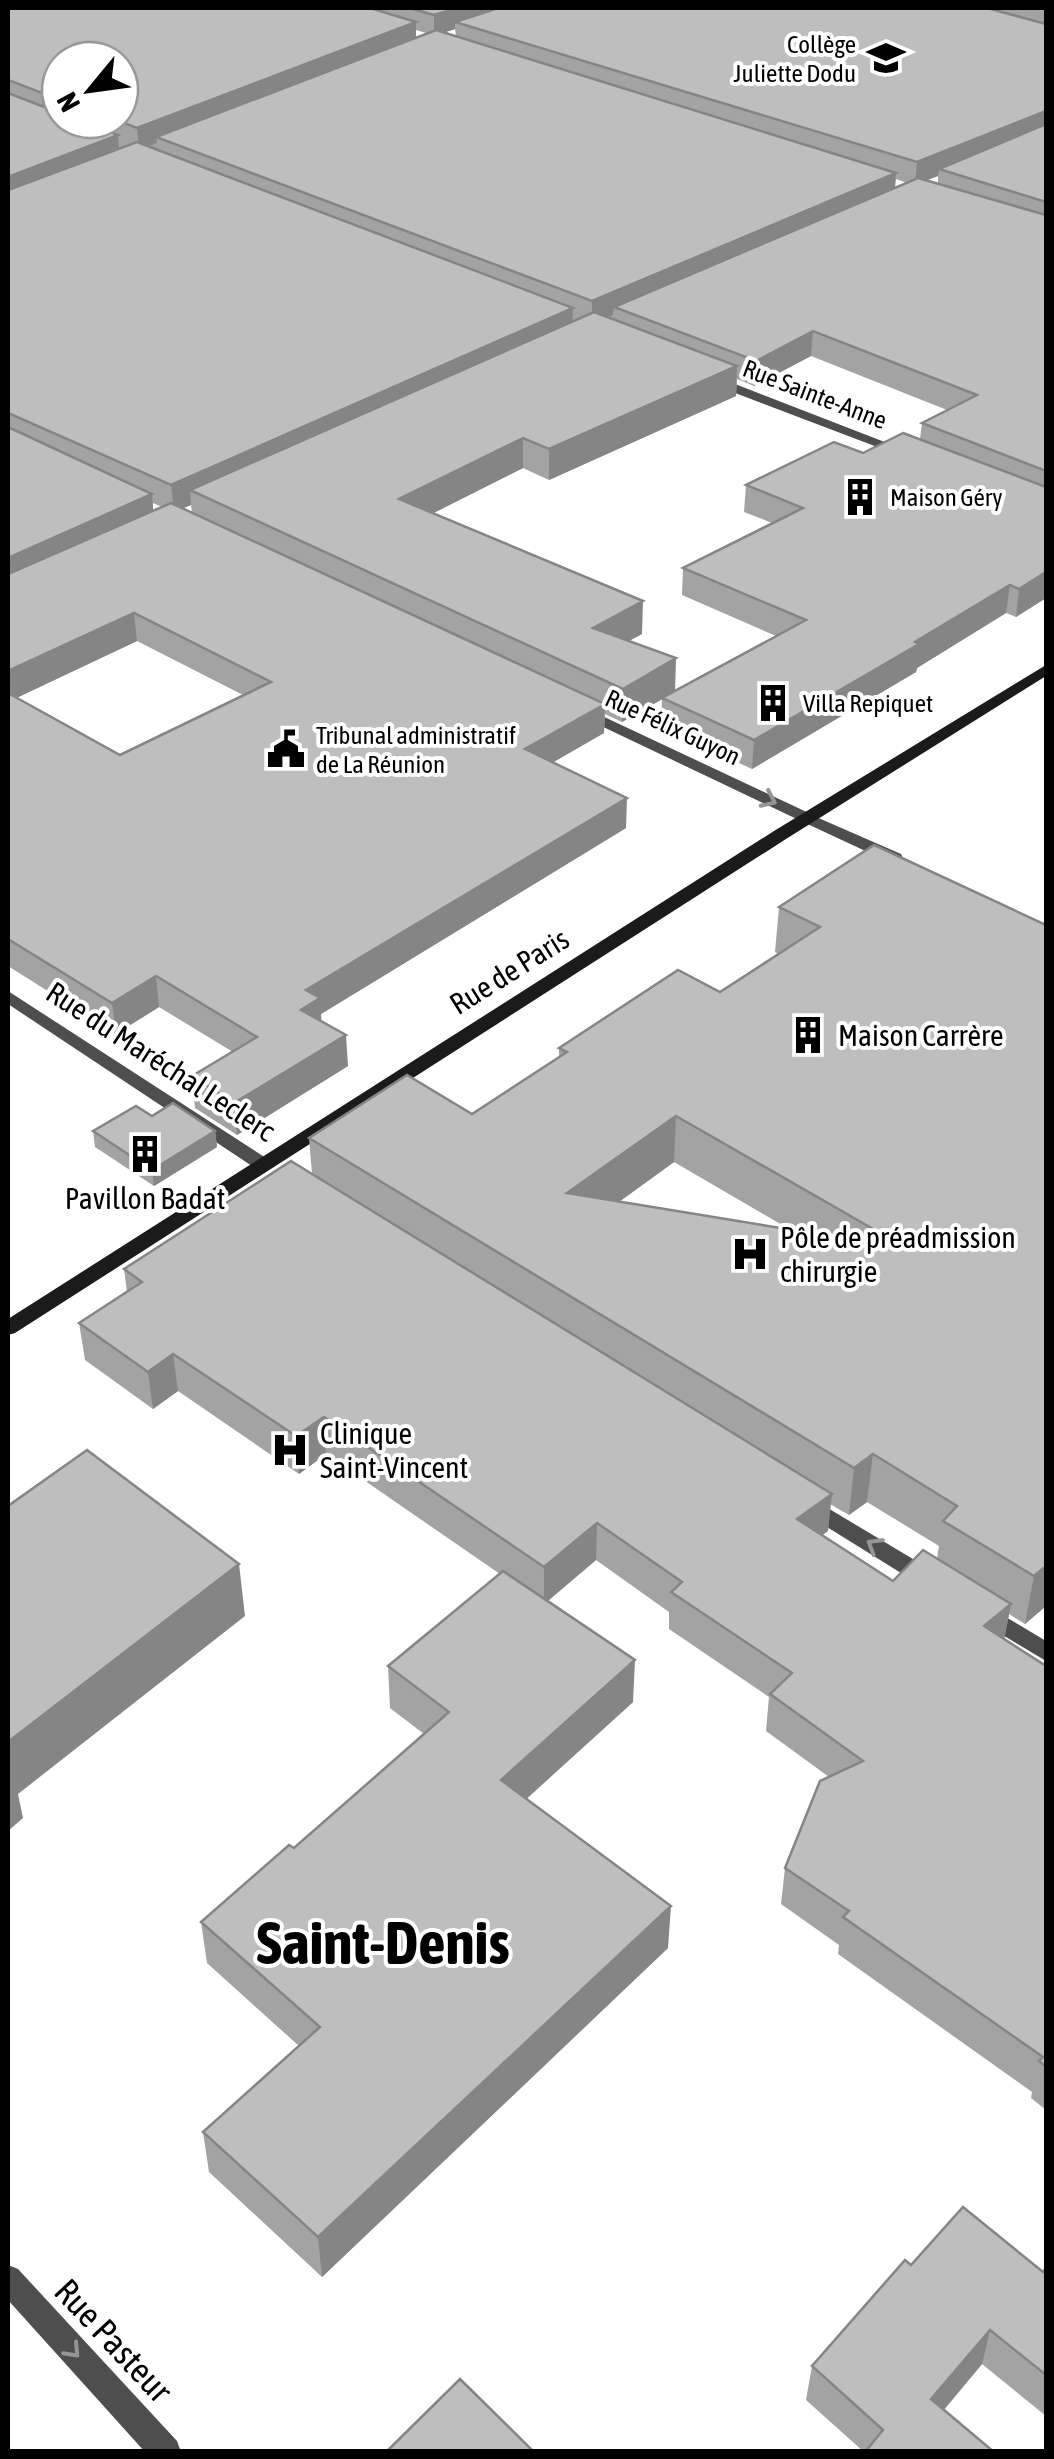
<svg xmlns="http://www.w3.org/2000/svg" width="1054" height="2459" font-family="'Asap Condensed',sans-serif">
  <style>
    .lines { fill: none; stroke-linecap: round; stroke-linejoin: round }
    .pedestrian { fill: #4e4e4e; fill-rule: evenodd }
    .minor { fill: #4e4e4e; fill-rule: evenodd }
    .tertiary { fill: #4e4e4e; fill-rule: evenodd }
    .secondary { fill: #1b1b1b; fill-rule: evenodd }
    .wall { fill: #a3a3a3; fill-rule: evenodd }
    .shaded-wall { fill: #858585 }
    .building { fill: #bebebe; stroke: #858585; stroke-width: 2.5; fill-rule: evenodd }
    .oneway { stroke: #959595 }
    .labels { text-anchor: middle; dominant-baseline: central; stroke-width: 8; stroke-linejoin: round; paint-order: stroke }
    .far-poi-label { font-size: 25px; fill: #000; stroke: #fff; text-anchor: start }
    .far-street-label { font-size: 25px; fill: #000; stroke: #fff }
    .street-label { font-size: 30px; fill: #000; stroke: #fff }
    .poi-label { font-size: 30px; fill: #000; stroke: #fff; text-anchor: start }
    .near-street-label { font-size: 35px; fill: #000; stroke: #fff }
    .near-town-label { font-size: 60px; font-weight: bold; fill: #000; stroke: #fff }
  </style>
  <rect width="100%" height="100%" fill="#fff"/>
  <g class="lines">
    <path class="pedestrian" d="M 8,991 L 269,1160 L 272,1164 L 269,1168 L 255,1168 L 8,1004 Z"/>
    <g class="minor">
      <path d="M 709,377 L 717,377 L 913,453 L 901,456 L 709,383 Z"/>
      <path d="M 807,813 L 901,854 L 903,858 L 901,862 L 889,862 L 801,821 L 799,818 Z"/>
      <path d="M 806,1495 L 938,1574 L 942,1580 L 938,1586 L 930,1589 L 922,1586 L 798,1509 L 795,1503 L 798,1497 Z"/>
      <path d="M 984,1604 L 1046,1641 L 1046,1661 L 976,1619 L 972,1613 L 976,1607 Z"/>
      <path d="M 8,2265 L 18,2269 L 177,2441 L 181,2452 L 145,2452 L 8,2300 Z"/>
    </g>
    <path class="tertiary" d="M 583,707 L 813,815 L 815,818 L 813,821 L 801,821 L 578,715 L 575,712 Z"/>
    <path class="secondary" d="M 1046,665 L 1046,676 L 786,839 L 15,1333 L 8,1335 L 8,1319 L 774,831 Z"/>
  </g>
  <g class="wall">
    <path d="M 8,8 L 1046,8 L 1046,598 L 1016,617 L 1006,613 L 917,668 L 916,672 L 752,769 L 661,727 L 662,699 L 622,722 L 605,714 L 604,733 L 553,762 L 626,828 L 321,1014 L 321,1021 L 348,1066 L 237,1135 L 195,1108 L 192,1076 L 233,1052 L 159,1007 L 116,1034 L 8,966 ZM 455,29 L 456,36 L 445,32 ZM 416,30 L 426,33 L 416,37 ZM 60,60 L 120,120 L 60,120 ZM 938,176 L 938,183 L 927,180 ZM 896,179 L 907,183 L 895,188 ZM 811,356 L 947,410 L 922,423 L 920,439 L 863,453 L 746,485 L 744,512 L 772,523 L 683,568 L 682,595 L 776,636 L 675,691 L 629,641 L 642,634 L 433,513 L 523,468 L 549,480 L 736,396 L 737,379 L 754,386 ZM 153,503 L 162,507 L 153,510 ZM 191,505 L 192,513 L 183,508 ZM 137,641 L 243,695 L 120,755 L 16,698 Z"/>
    <path d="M 779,907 L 1046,925 L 1046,1606 L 1025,1624 L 1009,1614 L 1004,1639 L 1046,1666 L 1046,2110 L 1031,2098 L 1032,2092 L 838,1954 L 839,1945 L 781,1904 L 785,1868 L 829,1777 L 766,1731 L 769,1697 L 669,1629 L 669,1612 L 596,1560 L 548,1601 L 633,1702 L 526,1799 L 668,1948 L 322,2277 L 209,2172 L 203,2132 L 299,2046 L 207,1963 L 201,1922 L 294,1848 L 424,1734 L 390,1708 L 388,1666 L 500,1574 L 326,1454 L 299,1474 L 178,1391 L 153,1409 L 85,1360 L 79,1323 L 127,1292 L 124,1269 L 312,1173 L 309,1138 L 472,1114 L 559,1057 L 559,1048 L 720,992 L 779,954 L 775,952 ZM 674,1162 L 789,1229 L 619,1202 ZM 867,1502 L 939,1546 L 937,1558 L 893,1581 L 822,1535 L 828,1531 L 830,1504 L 849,1515 Z"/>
    <path d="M 152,1116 L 215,1131 L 217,1147 L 154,1186 L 95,1147 L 93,1131 Z"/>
    <path d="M 911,2265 L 1043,2272 L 1046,2268 L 1046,2416 L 982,2364 L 944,2410 L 994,2452 L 864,2452 L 806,2400 L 812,2366 Z"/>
  </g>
  <g class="shaded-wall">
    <path d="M 458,8 L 524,8 L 455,22 L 455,29 L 434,36 L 434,15 Z"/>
    <path d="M 416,22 L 416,43 L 156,137 L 157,143 L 139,150 L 137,128 Z"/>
    <path d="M 1046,111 L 1046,133 L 939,169 L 938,176 L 915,185 L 917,162 Z"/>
    <path d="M 118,135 L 120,158 L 8,201 L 8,177 Z"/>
    <path d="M 896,173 L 894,195 L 614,307 L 613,315 L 592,324 L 592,301 Z"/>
    <path d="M 573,308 L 572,333 L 190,490 L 191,505 L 174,512 L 171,485 Z"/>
    <path d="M 813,331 L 811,356 L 754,386 L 756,361 Z"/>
    <path d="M 737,366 L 736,396 L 549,480 L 549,449 Z"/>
    <path d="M 523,438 L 523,468 L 400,530 L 399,499 Z"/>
    <path d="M 152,494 L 154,521 L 8,587 L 8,558 Z"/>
    <path d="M 1046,572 L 1046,598 L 1016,617 L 1019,589 Z"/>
    <path d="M 1010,585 L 1006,613 L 917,668 L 916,672 L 752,769 L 754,740 Z"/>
    <path d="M 643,601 L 642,634 L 593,660 L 593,628 Z"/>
    <path d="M 134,613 L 137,641 L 8,702 L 8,671 Z"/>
    <path d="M 676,658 L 675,692 L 622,722 L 623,689 Z"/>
    <path d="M 605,704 L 604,733 L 526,778 L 525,749 Z"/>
    <path d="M 627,798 L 626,828 L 321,1014 L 322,1029 L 301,1010 L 306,990 Z"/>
    <path d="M 156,976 L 159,1007 L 116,1034 L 112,1003 Z"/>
    <path d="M 346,1035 L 348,1066 L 237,1135 L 234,1103 Z"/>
    <path d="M 676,1116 L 674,1162 L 566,1240 L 567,1193 Z"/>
    <path d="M 215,1131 L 217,1147 L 154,1186 L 152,1170 Z"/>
    <path d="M 173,1354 L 178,1391 L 153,1409 L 148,1372 Z"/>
    <path d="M 324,1417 L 326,1454 L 299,1474 L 296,1436 Z"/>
    <path d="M 873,1454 L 867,1502 L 849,1515 L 854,1468 Z"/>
    <path d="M 832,1494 L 828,1531 L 793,1556 L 797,1519 Z"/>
    <path d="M 597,1523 L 596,1560 L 544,1604 L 544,1567 Z"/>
    <path d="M 239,1564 L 245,1616 L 18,1794 L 23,1818 L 8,1831 L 8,1742 Z"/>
    <path d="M 1046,1566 L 1046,1606 L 1025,1624 L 1034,1576 Z"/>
    <path d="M 1011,1604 L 1004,1641 L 984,1626 Z"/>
    <path d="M 635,1660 L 633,1702 L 501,1822 L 501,1780 Z"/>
    <path d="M 671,1906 L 668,1948 L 322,2277 L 318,2237 Z"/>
    <path d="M 990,2330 L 982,2364 L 924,2433 L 931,2399 Z"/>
  </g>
  <g class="building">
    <path d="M 8,8 L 370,8 L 416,22 L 137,128 L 116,120 L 120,120 L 120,60 L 60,60 L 60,100 L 8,80 Z"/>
    <path d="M 409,8 L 458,8 L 434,15 Z"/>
    <path d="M 498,8 L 987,8 L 1046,24 L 1046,111 L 917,162 L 455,22 Z"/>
    <path d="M 436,30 L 896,173 L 592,301 L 156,137 Z"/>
    <path d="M 8,93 L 60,113 L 60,120 L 79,120 L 118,135 L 8,177 Z"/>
    <path d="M 1046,124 L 1046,202 L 939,169 Z"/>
    <path d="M 137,142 L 573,308 L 171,485 L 8,413 L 8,190 Z"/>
    <path d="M 918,178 L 1046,215 L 1046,471 L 922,423 L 977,395 L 813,331 L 756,361 L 614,307 Z"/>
    <path d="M 594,312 L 737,366 L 549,449 L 523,438 L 399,499 L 643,601 L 593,628 L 676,658 L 623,689 L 190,490 Z"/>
    <path d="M 8,427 L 152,494 L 8,558 Z"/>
    <path d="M 903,433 L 1046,487 L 1046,572 L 1019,589 L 1010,585 L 915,642 L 919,644 L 754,740 L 662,698 L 806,620 L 683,568 L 803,508 L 746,485 L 834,442 L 863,453 Z"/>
    <path d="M 171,503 L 605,704 L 525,749 L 627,798 L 306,990 L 320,998 L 301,1010 L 346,1035 L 234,1103 L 192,1076 L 257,1037 L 156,976 L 112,1003 L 8,939 L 8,693 L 120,755 L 271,682 L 134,613 L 8,671 L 8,574 Z"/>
    <path d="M 874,845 L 1046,925 L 1046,1566 L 1034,1576 L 943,1521 L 957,1506 L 873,1454 L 854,1468 L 309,1138 L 407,1075 L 472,1114 L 567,1052 L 559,1048 L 678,970 L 720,992 L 820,927 L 779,907 ZM 676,1116 L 908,1249 L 567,1193 Z"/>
    <path d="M 173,1103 L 215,1131 L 152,1170 L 93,1131 L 136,1106 L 152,1116 Z"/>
    <path d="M 291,1161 L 832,1494 L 797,1519 L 893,1581 L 923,1550 L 1011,1604 L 984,1626 L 1046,1666 L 1046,2067 L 1039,2061 L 1043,2057 L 843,1917 L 849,1911 L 785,1868 L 820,1781 L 863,1761 L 770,1694 L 792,1673 L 671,1592 L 682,1582 L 597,1523 L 544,1567 L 324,1417 L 296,1436 L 173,1354 L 148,1372 L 79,1323 L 142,1282 L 124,1269 Z"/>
    <path d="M 87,1450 L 239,1564 L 8,1742 L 8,1506 Z"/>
    <path d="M 503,1571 L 635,1660 L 501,1780 L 671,1906 L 318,2237 L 203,2132 L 320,2027 L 201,1922 L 289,1845 L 294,1848 L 449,1712 L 388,1666 Z"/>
    <path d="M 963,2207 L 1043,2272 L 1046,2268 L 1046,2375 L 990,2330 L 931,2399 L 994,2452 L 865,2452 L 883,2430 L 812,2366 L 905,2260 L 911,2265 Z"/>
    <path d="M 460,2379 L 532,2450 L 531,2452 L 386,2452 Z"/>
  </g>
  <defs><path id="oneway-chevron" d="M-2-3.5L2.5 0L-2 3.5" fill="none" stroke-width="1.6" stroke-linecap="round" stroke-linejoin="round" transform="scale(2.5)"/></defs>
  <g class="oneway">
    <use href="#oneway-chevron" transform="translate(769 800) rotate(25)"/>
    <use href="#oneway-chevron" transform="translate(874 1545) rotate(-148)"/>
    <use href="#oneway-chevron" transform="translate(73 2351) rotate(47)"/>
  </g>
  <defs>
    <g id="school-bare" transform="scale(3)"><path d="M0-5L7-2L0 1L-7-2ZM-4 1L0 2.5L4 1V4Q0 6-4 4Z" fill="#000" stroke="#fff" stroke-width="2.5" paint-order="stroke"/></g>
    <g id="building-bare" transform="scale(3)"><path d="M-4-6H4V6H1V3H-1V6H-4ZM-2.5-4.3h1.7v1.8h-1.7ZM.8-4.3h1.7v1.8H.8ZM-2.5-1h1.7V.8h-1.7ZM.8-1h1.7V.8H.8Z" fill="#000" stroke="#fff" stroke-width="2.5" paint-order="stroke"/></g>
    <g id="civic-bare" transform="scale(3)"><path d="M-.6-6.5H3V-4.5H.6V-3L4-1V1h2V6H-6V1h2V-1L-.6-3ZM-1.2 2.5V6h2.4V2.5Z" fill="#000" stroke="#fff" stroke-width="2.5" paint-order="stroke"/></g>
    <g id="hospital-bare" transform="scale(3)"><path d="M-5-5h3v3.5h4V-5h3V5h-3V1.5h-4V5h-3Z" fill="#000" stroke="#fff" stroke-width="2.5" paint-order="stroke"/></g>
  </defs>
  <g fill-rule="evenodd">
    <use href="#school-bare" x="886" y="58"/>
    <use href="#building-bare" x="860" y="497"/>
    <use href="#building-bare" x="773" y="703"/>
    <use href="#civic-bare" x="286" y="749"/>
    <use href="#building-bare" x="808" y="1035"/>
    <use href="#building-bare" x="145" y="1154"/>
    <use href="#hospital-bare" x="750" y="1254"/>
    <use href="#hospital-bare" x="290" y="1450"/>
  </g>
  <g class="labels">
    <g class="far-poi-label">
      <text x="856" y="44" text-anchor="end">Collège<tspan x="856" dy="29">Juliette Dodu</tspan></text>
      <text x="890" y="497">Maison Géry</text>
      <text x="803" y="703">Villa Repiquet</text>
      <text x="316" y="735">Tribunal administratif<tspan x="316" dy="29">de La Réunion</tspan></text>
    </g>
    <g class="far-street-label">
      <text transform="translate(815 394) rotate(21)">Rue Sainte-Anne</text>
      <text transform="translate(673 727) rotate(25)">Rue Félix Guyon</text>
    </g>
    <g class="street-label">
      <text transform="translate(509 971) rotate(-32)">Rue de Paris</text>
      <text transform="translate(161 1061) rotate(33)">Rue du Maréchal Leclerc</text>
    </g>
    <g class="poi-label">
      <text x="838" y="1035">Maison Carrère</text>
      <text x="145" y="1198" text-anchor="middle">Pavillon Badat</text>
      <text x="780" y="1237">Pôle de préadmission<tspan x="780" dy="34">chirurgie</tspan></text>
      <text x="320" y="1433">Clinique<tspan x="320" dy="34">Saint-Vincent</tspan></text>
    </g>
    <g class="near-street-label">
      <text transform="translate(114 2340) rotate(47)">Rue Pasteur</text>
    </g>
    <g class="near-town-label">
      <text x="383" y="1942">Saint-Denis</text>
    </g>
  </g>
  <rect width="1054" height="2459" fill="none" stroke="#000000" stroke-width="20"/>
  <g transform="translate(90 90) rotate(241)"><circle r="48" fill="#ffffff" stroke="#999999" stroke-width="2.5"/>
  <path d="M0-8L18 38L0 25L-18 38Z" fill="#000000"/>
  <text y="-15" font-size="28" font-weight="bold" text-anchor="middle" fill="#000000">N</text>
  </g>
</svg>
